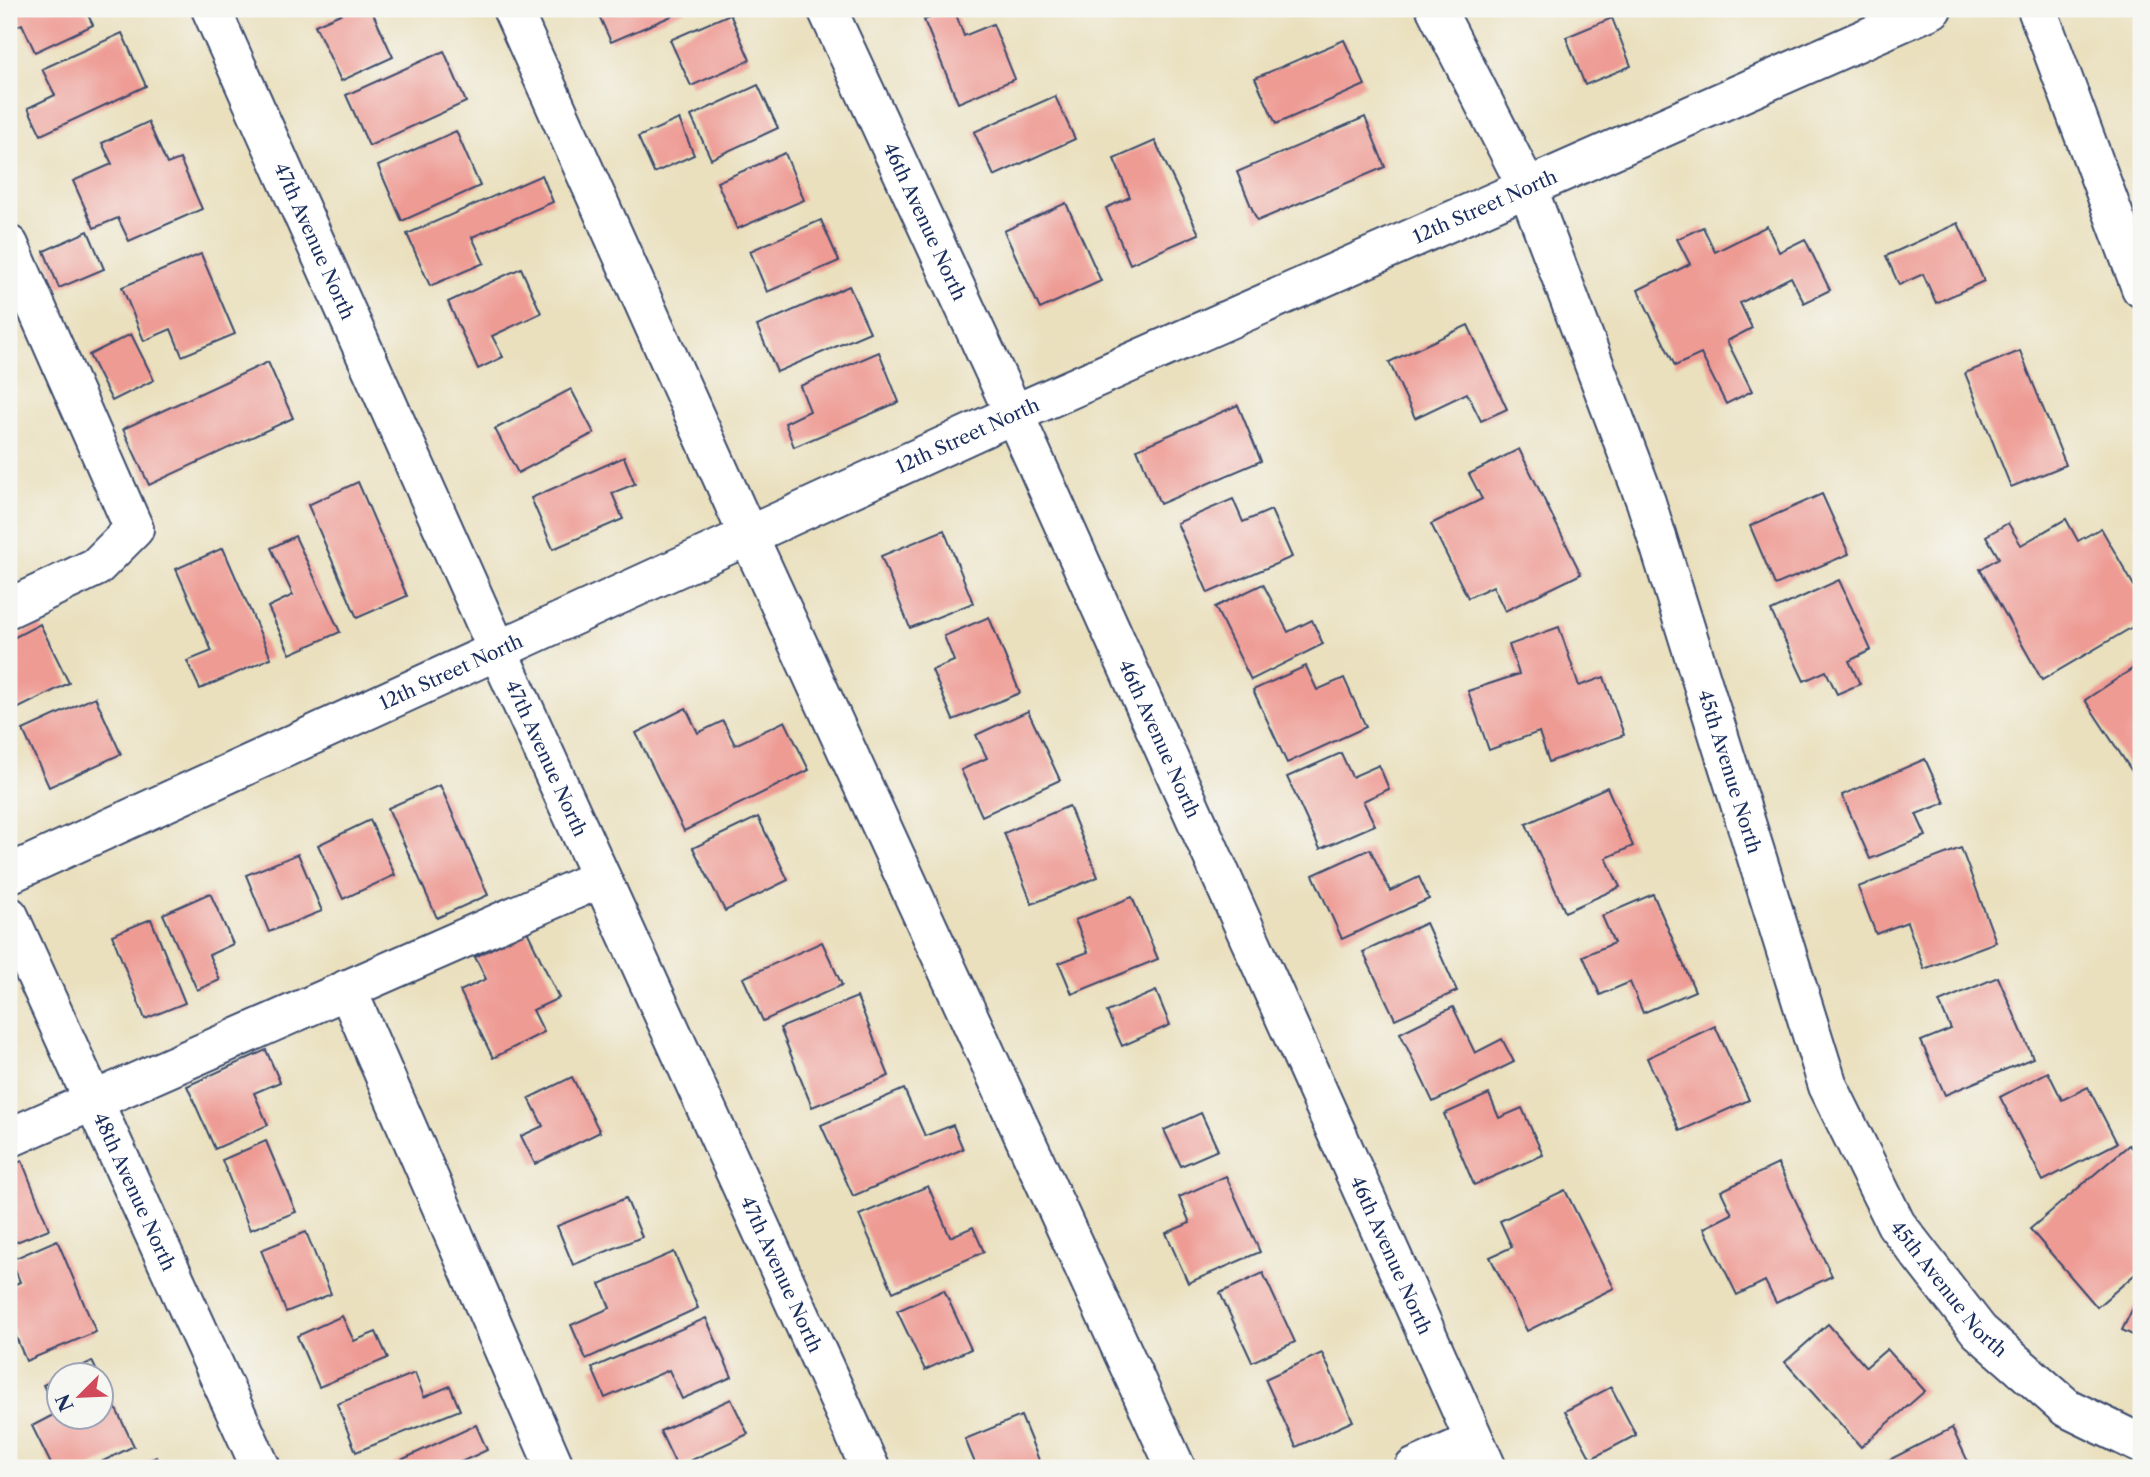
<svg xmlns="http://www.w3.org/2000/svg" width="2150" height="1477" font-family="'Libre Caslon Text',serif">
  <style>
    .building { fill: #ee9b94 }
    .lines { fill: none; stroke-linecap: round; stroke-linejoin: round }
    .minor-casing { stroke: #3a4a6c; stroke-width: 42 }
    .minor { stroke: #fff; stroke-width: 38 }
    .labels { text-anchor: middle; dominant-baseline: central; stroke-width: 5; stroke-linejoin: round; paint-order: stroke }
    .street-label { font-size: 19px; fill: #1b2f5e; stroke: #f6f6f2 }
  </style>
  <rect width="100%" height="100%" fill="#f6f6f2"/>
  <filter id="ink" filterUnits="userSpaceOnUse"><feTurbulence type="fractalNoise" baseFrequency=".0143" numOctaves="2"/><feDisplacementMap in="SourceGraphic" scale="14" xChannelSelector="R" yChannelSelector="G"/><feConvolveMatrix kernelMatrix="1 2 1 2 8 2 1 2 1" color-interpolation-filters="sRGB"/></filter>
  <filter id="wash" filterUnits="userSpaceOnUse"><feTurbulence type="fractalNoise" baseFrequency=".00686" numOctaves="4" result="noise"/><feDisplacementMap in="SourceGraphic" scale="28" xChannelSelector="R" yChannelSelector="G"/><feGaussianBlur stdDeviation="1.57" result="paint"/><feColorMatrix in="noise" values="0 0 0 0 0 0 0 0 0 0 0 0 0 0 0 0 0 1.4 0 .05"/><feComposite in="paint" operator="in"/></filter>
  <g filter="url(#wash)">
    <rect width="100%" height="100%" fill="#eae0be"/>
    <g id="blocks">
      <g class="building">
        <path d="M 9,9 L 85,9 L 93,25 L 35,52 L 22,24 L 9,30 Z"/>
        <path d="M 352,9 L 371,9 L 393,57 L 341,81 L 315,25 Z"/>
        <path d="M 596,9 L 688,9 L 611,42 Z"/>
        <path d="M 954,9 L 964,36 L 993,24 L 1015,79 L 958,103 L 924,20 Z"/>
        <path d="M 730,14 L 750,60 L 691,86 L 670,40 Z"/>
        <path d="M 1612,18 L 1631,66 L 1585,85 L 1566,37 Z"/>
        <path d="M 122,33 L 146,86 L 41,135 L 28,108 L 55,95 L 42,69 Z"/>
        <path d="M 1344,40 L 1365,85 L 1276,124 L 1255,78 Z"/>
        <path d="M 444,51 L 466,102 L 369,146 L 346,95 Z"/>
        <path d="M 758,85 L 778,128 L 711,159 L 691,116 Z"/>
        <path d="M 1055,96 L 1075,139 L 994,176 L 974,132 Z"/>
        <path d="M 1365,117 L 1385,167 L 1257,221 L 1237,172 Z"/>
        <path d="M 679,119 L 694,155 L 654,173 L 638,137 Z"/>
        <path d="M 148,122 L 167,164 L 180,159 L 202,209 L 129,241 L 118,218 L 94,228 L 73,181 L 112,164 L 102,143 Z"/>
        <path d="M 456,131 L 480,186 L 402,221 L 378,166 Z"/>
        <path d="M 1155,141 L 1199,234 L 1130,264 L 1106,208 L 1130,197 L 1114,159 Z"/>
        <path d="M 785,153 L 804,200 L 737,229 L 717,182 Z"/>
        <path d="M 542,175 L 553,202 L 472,237 L 484,263 L 430,286 L 407,234 Z"/>
        <path d="M 1066,203 L 1101,281 L 1040,309 L 1004,231 Z"/>
        <path d="M 821,220 L 839,261 L 767,292 L 750,251 Z"/>
        <path d="M 1958,223 L 1984,281 L 1936,303 L 1923,274 L 1899,285 L 1886,256 Z"/>
        <path d="M 1767,226 L 1779,252 L 1805,239 L 1830,290 L 1804,303 L 1791,277 L 1740,303 L 1752,328 L 1727,341 L 1752,391 L 1726,404 L 1701,354 L 1675,366 L 1638,290 L 1690,264 L 1677,239 L 1703,227 L 1715,252 Z"/>
        <path d="M 88,231 L 104,269 L 59,288 L 44,251 Z"/>
        <path d="M 201,254 L 235,334 L 182,356 L 171,329 L 144,341 L 122,287 Z"/>
        <path d="M 521,268 L 541,313 L 492,336 L 503,357 L 478,369 L 448,302 Z"/>
        <path d="M 849,286 L 870,332 L 777,372 L 757,326 Z"/>
        <path d="M 1468,325 L 1507,409 L 1481,421 L 1467,393 L 1415,418 L 1389,362 Z"/>
        <path d="M 131,334 L 154,380 L 112,401 L 89,355 Z"/>
        <path d="M 2020,351 L 2066,465 L 2011,487 L 1965,373 Z"/>
        <path d="M 879,352 L 899,402 L 794,447 L 785,423 L 810,411 L 800,386 Z"/>
        <path d="M 268,362 L 293,418 L 149,485 L 123,429 Z"/>
        <path d="M 571,389 L 594,433 L 518,473 L 495,429 Z"/>
        <path d="M 1238,405 L 1261,461 L 1160,504 L 1137,449 Z"/>
        <path d="M 1519,449 L 1581,574 L 1505,611 L 1493,586 L 1468,598 L 1431,524 L 1482,499 L 1469,474 Z"/>
        <path d="M 624,457 L 635,484 L 612,493 L 623,519 L 553,549 L 531,498 Z"/>
        <path d="M 358,482 L 407,596 L 357,618 L 308,505 Z"/>
        <path d="M 1822,494 L 1849,554 L 1775,585 L 1750,526 Z"/>
        <path d="M 1233,499 L 1243,522 L 1271,510 L 1292,557 L 1208,593 L 1177,523 Z"/>
        <path d="M 2066,519 L 2078,541 L 2101,528 L 2141,598 L 2141,622 L 2042,680 L 1980,569 L 1999,558 L 1986,536 L 2008,523 L 2021,545 Z"/>
        <path d="M 944,530 L 973,603 L 910,628 L 881,556 Z"/>
        <path d="M 295,536 L 340,632 L 290,654 L 268,607 L 293,595 L 271,548 Z"/>
        <path d="M 223,548 L 271,658 L 200,689 L 187,661 L 212,651 L 176,569 Z"/>
        <path d="M 1839,580 L 1871,650 L 1849,661 L 1860,684 L 1837,694 L 1826,671 L 1804,681 L 1771,611 Z"/>
        <path d="M 1263,584 L 1288,632 L 1312,620 L 1323,644 L 1251,680 L 1215,607 Z"/>
        <path d="M 989,617 L 1020,693 L 953,720 L 932,670 L 954,661 L 944,636 Z"/>
        <path d="M 40,624 L 69,683 L 13,711 L 9,702 L 9,640 Z"/>
        <path d="M 1559,627 L 1579,686 L 1604,677 L 1624,735 L 1549,762 L 1539,732 L 1489,750 L 1468,691 L 1519,674 L 1509,645 Z"/>
        <path d="M 2141,663 L 2141,785 L 2085,700 Z"/>
        <path d="M 1306,666 L 1317,690 L 1344,678 L 1366,727 L 1287,763 L 1253,690 Z"/>
        <path d="M 95,697 L 121,754 L 49,787 L 23,730 Z"/>
        <path d="M 686,708 L 698,733 L 723,721 L 735,745 L 785,721 L 809,770 L 684,831 L 636,733 Z"/>
        <path d="M 1028,711 L 1060,780 L 982,816 L 961,770 L 987,758 L 976,735 Z"/>
        <path d="M 1341,753 L 1352,777 L 1379,765 L 1389,789 L 1363,801 L 1375,825 L 1320,849 L 1287,777 Z"/>
        <path d="M 1925,759 L 1945,803 L 1916,814 L 1926,836 L 1870,859 L 1842,795 Z"/>
        <path d="M 440,785 L 488,895 L 437,918 L 388,808 Z"/>
        <path d="M 1607,787 L 1633,846 L 1606,858 L 1620,887 L 1565,912 L 1526,824 Z"/>
        <path d="M 1069,806 L 1098,877 L 1032,904 L 1004,833 Z"/>
        <path d="M 758,817 L 788,880 L 725,911 L 693,848 Z"/>
        <path d="M 370,820 L 395,875 L 343,899 L 318,845 Z"/>
        <path d="M 1961,848 L 1996,942 L 1924,969 L 1907,922 L 1876,934 L 1858,887 Z"/>
        <path d="M 1370,849 L 1390,891 L 1419,877 L 1429,899 L 1342,939 L 1313,875 Z"/>
        <path d="M 298,854 L 322,911 L 269,932 L 246,875 Z"/>
        <path d="M 210,893 L 233,944 L 209,955 L 220,980 L 197,990 L 163,914 Z"/>
        <path d="M 1653,894 L 1695,991 L 1643,1013 L 1630,982 L 1600,995 L 1583,956 L 1614,943 L 1602,916 Z"/>
        <path d="M 1132,897 L 1158,959 L 1072,994 L 1059,963 L 1088,952 L 1075,920 Z"/>
        <path d="M 151,919 L 185,1003 L 145,1019 L 112,935 Z"/>
        <path d="M 1426,923 L 1457,991 L 1395,1019 L 1363,952 Z"/>
        <path d="M 527,931 L 559,998 L 533,1010 L 544,1032 L 493,1058 L 460,991 L 486,979 L 475,957 Z"/>
        <path d="M 822,942 L 842,985 L 763,1021 L 743,978 Z"/>
        <path d="M 1998,977 L 2033,1058 L 1945,1095 L 1921,1041 L 1951,1029 L 1939,1002 Z"/>
        <path d="M 1156,991 L 1170,1025 L 1122,1046 L 1107,1012 Z"/>
        <path d="M 857,997 L 889,1076 L 812,1107 L 780,1028 Z"/>
        <path d="M 1453,1007 L 1475,1053 L 1502,1039 L 1514,1062 L 1433,1102 L 1400,1033 Z"/>
        <path d="M 1715,1026 L 1749,1100 L 1680,1131 L 1647,1058 Z"/>
        <path d="M 266,1050 L 280,1082 L 254,1093 L 268,1125 L 215,1149 L 187,1086 Z"/>
        <path d="M 2048,1072 L 2062,1100 L 2088,1087 L 2117,1143 L 2043,1181 L 2000,1097 Z"/>
        <path d="M 572,1077 L 600,1132 L 535,1164 L 521,1136 L 543,1126 L 529,1098 Z"/>
        <path d="M 904,1089 L 925,1136 L 953,1125 L 963,1149 L 853,1196 L 821,1125 Z"/>
        <path d="M 1489,1094 L 1499,1118 L 1522,1108 L 1543,1155 L 1474,1185 L 1444,1114 Z"/>
        <path d="M 1201,1113 L 1218,1150 L 1181,1166 L 1164,1130 Z"/>
        <path d="M 266,1141 L 296,1212 L 250,1230 L 222,1160 Z"/>
        <path d="M 2129,1145 L 2141,1159 L 2141,1269 L 2097,1307 L 2030,1229 Z"/>
        <path d="M 22,1161 L 49,1229 L 9,1245 L 9,1166 Z"/>
        <path d="M 1778,1164 L 1832,1276 L 1776,1303 L 1765,1281 L 1737,1295 L 1704,1228 L 1732,1214 L 1721,1191 Z"/>
        <path d="M 1226,1176 L 1260,1252 L 1188,1283 L 1166,1233 L 1190,1223 L 1179,1197 Z"/>
        <path d="M 928,1186 L 950,1237 L 973,1227 L 984,1252 L 893,1292 L 859,1215 Z"/>
        <path d="M 1565,1190 L 1614,1288 L 1527,1331 L 1490,1257 L 1512,1247 L 1500,1221 Z"/>
        <path d="M 626,1198 L 642,1237 L 573,1265 L 557,1226 Z"/>
        <path d="M 306,1232 L 331,1294 L 286,1312 L 261,1250 Z"/>
        <path d="M 57,1240 L 96,1332 L 26,1361 L 9,1320 L 9,1287 L 20,1282 L 11,1260 Z"/>
        <path d="M 674,1252 L 698,1308 L 586,1359 L 571,1325 L 610,1308 L 600,1284 Z"/>
        <path d="M 1263,1273 L 1295,1342 L 1252,1362 L 1220,1293 Z"/>
        <path d="M 944,1290 L 971,1349 L 925,1370 L 897,1311 Z"/>
        <path d="M 2141,1292 L 2141,1339 L 2122,1330 Z"/>
        <path d="M 342,1316 L 354,1341 L 376,1332 L 388,1358 L 319,1387 L 297,1336 Z"/>
        <path d="M 706,1318 L 732,1377 L 682,1399 L 669,1370 L 605,1398 L 592,1368 Z"/>
        <path d="M 1828,1324 L 1866,1367 L 1887,1349 L 1925,1391 L 1861,1447 L 1785,1362 Z"/>
        <path d="M 1322,1353 L 1353,1421 L 1296,1447 L 1265,1379 Z"/>
        <path d="M 92,1361 L 99,1376 L 62,1376 Z"/>
        <path d="M 415,1373 L 424,1397 L 450,1386 L 460,1410 L 356,1452 L 337,1404 Z"/>
        <path d="M 60,1377 L 60,1418 L 102,1418 L 102,1380 L 134,1446 L 89,1468 L 53,1468 L 32,1426 L 57,1413 L 43,1385 Z"/>
        <path d="M 1611,1387 L 1636,1435 L 1591,1459 L 1565,1411 Z"/>
        <path d="M 731,1399 L 748,1434 L 677,1467 L 660,1431 Z"/>
        <path d="M 1021,1416 L 1041,1465 L 1034,1468 L 977,1468 L 965,1439 Z"/>
        <path d="M 476,1425 L 487,1450 L 448,1468 L 384,1468 Z"/>
        <path d="M 1952,1428 L 1971,1468 L 1880,1468 L 1879,1465 Z"/>
        <path d="M 156,1457 L 161,1468 L 133,1468 Z"/>
      </g>
    </g>
  </g>
  <g filter="url(#ink)">
    <use href="#blocks" fill-opacity="0" stroke="#3a4a6c" stroke-width="2"/>
    <g class="lines">
      <g class="minor-casing">
        <g id="minor">
          <path id="s1" d="M 211,9 L 497,649 L 870,1468"/>
          <path d="M 512,9 L 748,535 L 1176,1468"/>
          <path id="s2" d="M 827,9 L 1014,414 L 1487,1468"/>
          <path id="s3" d="M 1436,9 L 1528,189 L 1646,502 L 1828,1086 L 1896,1224 L 1979,1331 L 2067,1408 L 2141,1444"/>
          <path d="M 2037,9 L 2141,288"/>
          <path d="M 9,245 L 134,529 L 96,567 L 9,608"/>
          <path id="s4" d="M 9,874 L 1014,414 L 1932,9"/>
          <path id="s5" d="M 9,916 L 261,1468"/>
          <path d="M 347,989 L 555,1468"/>
          <path d="M 9,1138 L 601,878"/>
          <path d="M 1414,1468 L 1474,1441"/>
        </g>
      </g>
      <use href="#minor" class="minor"/>
    </g>
  </g>
  <g class="labels">
    <g class="street-label">
      <text stroke="none"><textPath href="#s4" startOffset="1620">12th Street North</textPath></text>
      <text stroke="none"><textPath href="#s2" startOffset="234">46th Avenue North</textPath></text>
      <text stroke="none"><textPath href="#s1" startOffset="254">47th Avenue North</textPath></text>
      <text stroke="none"><textPath href="#s4" startOffset="1054">12th Street North</textPath></text>
      <text stroke="none"><textPath href="#s4" startOffset="486">12th Street North</textPath></text>
      <text stroke="none"><textPath href="#s2" startOffset="802">46th Avenue North</textPath></text>
      <text stroke="none"><textPath href="#s1" startOffset="821">47th Avenue North</textPath></text>
      <text stroke="none"><textPath href="#s3" startOffset="819">45th Avenue North</textPath></text>
      <text stroke="none"><textPath href="#s5" startOffset="303">48th Avenue North</textPath></text>
      <text stroke="none"><textPath href="#s2" startOffset="1368">46th Avenue North</textPath></text>
      <text stroke="none"><textPath href="#s1" startOffset="1388">47th Avenue North</textPath></text>
      <text stroke="none"><textPath href="#s3" startOffset="1386">45th Avenue North</textPath></text>
    </g>
  </g>
  <rect width="2150" height="1477" fill="none" stroke="#f6f6f2" stroke-width="35"/>
  <g transform="translate(80 1396) rotate(246)"><circle r="33" fill="#f6f6f2" stroke="#9ea6b7" stroke-width="2"/>
  <path d="M0-5L12 26L0 18L-12 26Z" fill="#d1495b"/>
  <text y="-10" font-size="19" font-weight="bold" text-anchor="middle" fill="#1b2f5e">N</text>
  </g>
</svg>
